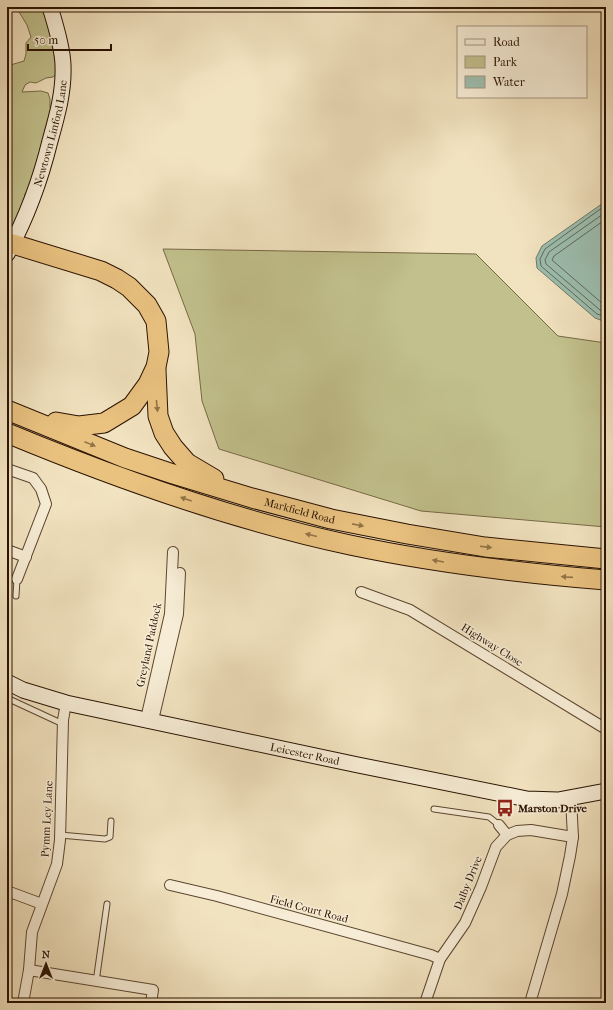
<svg xmlns="http://www.w3.org/2000/svg" width="613" height="1010" font-family="'IM FELL French Canon',serif">
  <style>
    .green { fill: #c2c18d; stroke: #766a46 }
    .water { fill: #9cbeaf; stroke: #6e7969 }
    .lines { fill: none; stroke-linecap: round; stroke-linejoin: round }
    .shore { stroke: #636858; stroke-width: 1 }
    .lane-casing { stroke: #5c4630; stroke-width: 7 }
    .street-casing { stroke: #5c4630; stroke-width: 12 }
    .secondary-casing { stroke: #2a1200; stroke-width: 17 }
    .highway-casing { stroke: #2a1200; stroke-width: 21 }
    .lane { stroke: #f7edd6; stroke-width: 5 }
    .street { stroke: #f7edd6; stroke-width: 10 }
    .secondary { stroke: #f7edd6; stroke-width: 15 }
    .highway { stroke: #e9c280; stroke-width: 19 }
    .oneway { fill: #937346 }
    .labels { text-anchor: middle; dominant-baseline: central; stroke-width: 3; stroke-linejoin: round; paint-order: stroke }
    .street-label { font-size: 11px; fill: #2a1200; stroke: #f7edd6 }
    .poi-label { font-size: 11px; font-weight: bold; fill: #2a1200; stroke: #f7edd6; text-anchor: start }
  </style>
  <rect width="100%" height="100%" fill="#f2e3c0"/>
  <filter id="stains"><feTurbulence type="fractalNoise" baseFrequency=".005" numOctaves="4"/><feColorMatrix values="0 0 0 0 .2 0 0 0 0 .09 0 0 0 0 .02 0 0 0 .5 -.17"/></filter>
  <radialGradient id="worn" r=".72"><stop offset=".6" stop-color="#630" stop-opacity="0"/><stop offset="1" stop-color="#630" stop-opacity=".3"/></radialGradient>
  <g class="green">
    <path d="M 16,7 L 43,7 C 53,29 55,49 58,73 L 53,77 L 46,78 L 36,83 L 30,82 L 25,85 L 22,92 L 41,91 L 48,93 L 50,99 L 50,107 L 54,118 L 29,188 L 25,194 L 23,206 L 14,229 L 7,230 L 7,66 L 24,61 L 26,54 L 26,43 L 31,37 L 27,25 Z"/>
    <path d="M 163,249 L 476,254 L 558,336 L 606,343 L 606,527 L 421,511 L 219,449 L 202,401 L 195,334 Z"/>
  </g>
  <path class="water" d="M 606,201 L 606,322 L 595,318 L 537,268 L 536,258 L 542,246 Z"/>
  <g class="lines">
    <g class="shore">
      <path d="M 606,205 L 545,249 L 540,259 L 541,266 L 597,314 L 606,317"/>
      <path d="M 606,212 L 549,252 L 545,260 L 546,264 L 600,310 L 606,312"/>
      <path d="M 606,219 L 554,256 L 552,260 L 603,304 L 606,306"/>
    </g>
    <g class="lane-casing">
      <g id="lane">
        <path d="M 16,596 L 17,579"/>
        <path d="M 9,699 L 63,724"/>
        <path d="M 434,809 L 489,817 L 499,825"/>
        <path d="M 60,835 L 105,839 L 110,837 L 111,821"/>
        <path d="M 96,982 L 107,904"/>
      </g>
    </g>
    <g class="street-casing">
      <g id="street">
        <path d="M 7,469 L 33,478 L 41,489 L 46,504 L 17,579"/>
        <path d="M 7,550 L 26,557"/>
        <path d="M 361,592 L 410,610 L 606,729"/>
        <path d="M 146,719 L 170,614 L 173,552"/>
        <path d="M 153,720 L 178,614 L 180,573"/>
        <path d="M 499,825 L 507,835"/>
        <path d="M 170,885 L 217,896 L 431,955 L 440,959"/>
        <path d="M 7,891 L 42,904"/>
        <path d="M 29,970 L 153,990 L 151,1003"/>
        <path d="M 23,1003 L 29,970 L 32,932 L 57,864 L 60,840 L 63,720 L 66,703"/>
        <path d="M 425,1003 L 440,959 L 465,923 L 481,887 L 496,847 L 507,835 L 517,831 L 531,830 L 573,837"/>
        <path d="M 530,1003 L 562,894 L 570,856 L 573,837 L 571,799"/>
      </g>
    </g>
    <g class="secondary-casing">
      <g id="secondary">
        <path id="s1" d="M 7,254 C 27,217 40,182 50,141 C 57,116 64,92 63,66 C 63,50 55,23 50,7"/>
        <path id="s2" d="M 7,682 L 23,690 L 66,703 L 358,765 L 527,799 L 558,800 L 606,791"/>
      </g>
    </g>
    <g class="highway-casing">
      <g id="highway">
        <path d="M 13,244 L 101,271 L 117,279 L 129,287 L 147,305 L 156,321 L 159,352 L 156,367 L 148,384 L 132,406 L 104,423 L 79,426 L 56,422"/>
        <path d="M 156,370 L 158,416 L 164,433 L 173,447 L 187,463 L 214,479"/>
        <path id="s3" d="M 7,410 L 125,458 L 173,474 L 252,498 L 331,519 L 407,534 L 485,547 L 606,559"/>
        <path d="M 7,433 C 118,479 233,520 350,545 C 435,563 519,573 606,580"/>
      </g>
    </g>
    <use href="#lane" class="lane"/>
    <use href="#street" class="street"/>
    <use href="#secondary" class="secondary"/>
    <use href="#highway" class="highway"/>
  </g>
  <defs><path id="oneway-solid" d="M-6-.8H1V-3.2L6.5 0L1 3.2V.8H-6Z"/></defs>
  <g class="oneway">
    <use href="#oneway-solid" transform="translate(157 406) rotate(84)"/>
    <use href="#oneway-solid" transform="translate(90 444) rotate(22)"/>
    <use href="#oneway-solid" transform="translate(186 499) rotate(-161)"/>
    <use href="#oneway-solid" transform="translate(358 525) rotate(11)"/>
    <use href="#oneway-solid" transform="translate(311 535) rotate(-166)"/>
    <use href="#oneway-solid" transform="translate(486 547) rotate(7)"/>
    <use href="#oneway-solid" transform="translate(438 561) rotate(-170)"/>
    <use href="#oneway-solid" transform="translate(567 577) rotate(-176)"/>
  </g>
  <defs>
    <g id="bus-bare" transform="scale(1.38)"><path d="M-5-6H5V4H4V6H2V4H-2V6H-4V4H-5ZM-3.5-4V0h7V-4ZM-3.5 1.2v1.5H-2V1.2ZM2 1.2v1.5H3.5V1.2Z" fill="#8f2418" stroke="#f7edd6" stroke-width="2.5" paint-order="stroke"/></g>
  </defs>
  <g fill-rule="evenodd">
    <use href="#bus-bare" x="505" y="808"/>
  </g>
  <g class="labels">
    <g class="street-label">
      <text stroke="none"><textPath href="#s1" startOffset="129">Newtown Linford Lane</textPath></text>
      <text stroke="none"><textPath href="#s3" startOffset="310">Markfield Road</textPath></text>
      <text transform="translate(149 645) rotate(-78)">Greyland Paddock</text>
      <text transform="translate(492 645) rotate(32)">Highway Close</text>
      <text stroke="none"><textPath href="#s2" startOffset="307">Leicester Road</textPath></text>
      <text transform="translate(47 819) rotate(-87)">Pymm Ley Lane</text>
      <text transform="translate(468 883) rotate(-68)">Dalby Drive</text>
      <text transform="translate(309 909) rotate(15)">Field Court Road</text>
    </g>
    <g class="poi-label">
      <text x="518" y="808">Marston Drive</text>
    </g>
  </g>
  <rect width="613" height="1010" fill="none" stroke="#f2e3c0" stroke-width="24"/>
  <rect x="8" y="8" width="597" height="994" fill="none" stroke="#2a1200" stroke-width="2"/>
  <rect x="12" y="12" width="589" height="986" fill="none" stroke="#2a1200"/>
  <rect x="457" y="26" width="130" height="72" fill="#f7edd6" stroke="#a59580"/>
  <rect x="465" y="39" width="20" height="6" fill="#f7edd6" stroke="#a59580"/>
  <text x="493" y="46" font-size="12" fill="#2a1200">Road</text>
  <rect x="465" y="56" width="20" height="12" fill="#c2c18d" stroke="#a59580"/>
  <text x="493" y="66" font-size="12" fill="#2a1200">Park</text>
  <rect x="465" y="76" width="20" height="12" fill="#9cbeaf" stroke="#a59580"/>
  <text x="493" y="86" font-size="12" fill="#2a1200">Water</text>
  <g transform="translate(46 964)" stroke="#f7edd6" stroke-width="3" paint-order="stroke">
  <path d="M0-3L7 15L0 10L-7 15Z" fill="#2a1200"/>
  <text y="-6" font-size="11" font-weight="bold" text-anchor="middle" fill="#2a1200">N</text>
  </g>
  <path d="M28 44v6h83v-6" fill="none" stroke="#2a1200" stroke-width="2"/>
  <text x="34" y="44" font-size="12" fill="#2a1200" stroke="#f7edd6" stroke-width="3" paint-order="stroke">50 m</text>
  <rect width="100%" height="100%" filter="url(#stains)"/>
  <rect width="100%" height="100%" fill="url(#worn)"/>
</svg>
